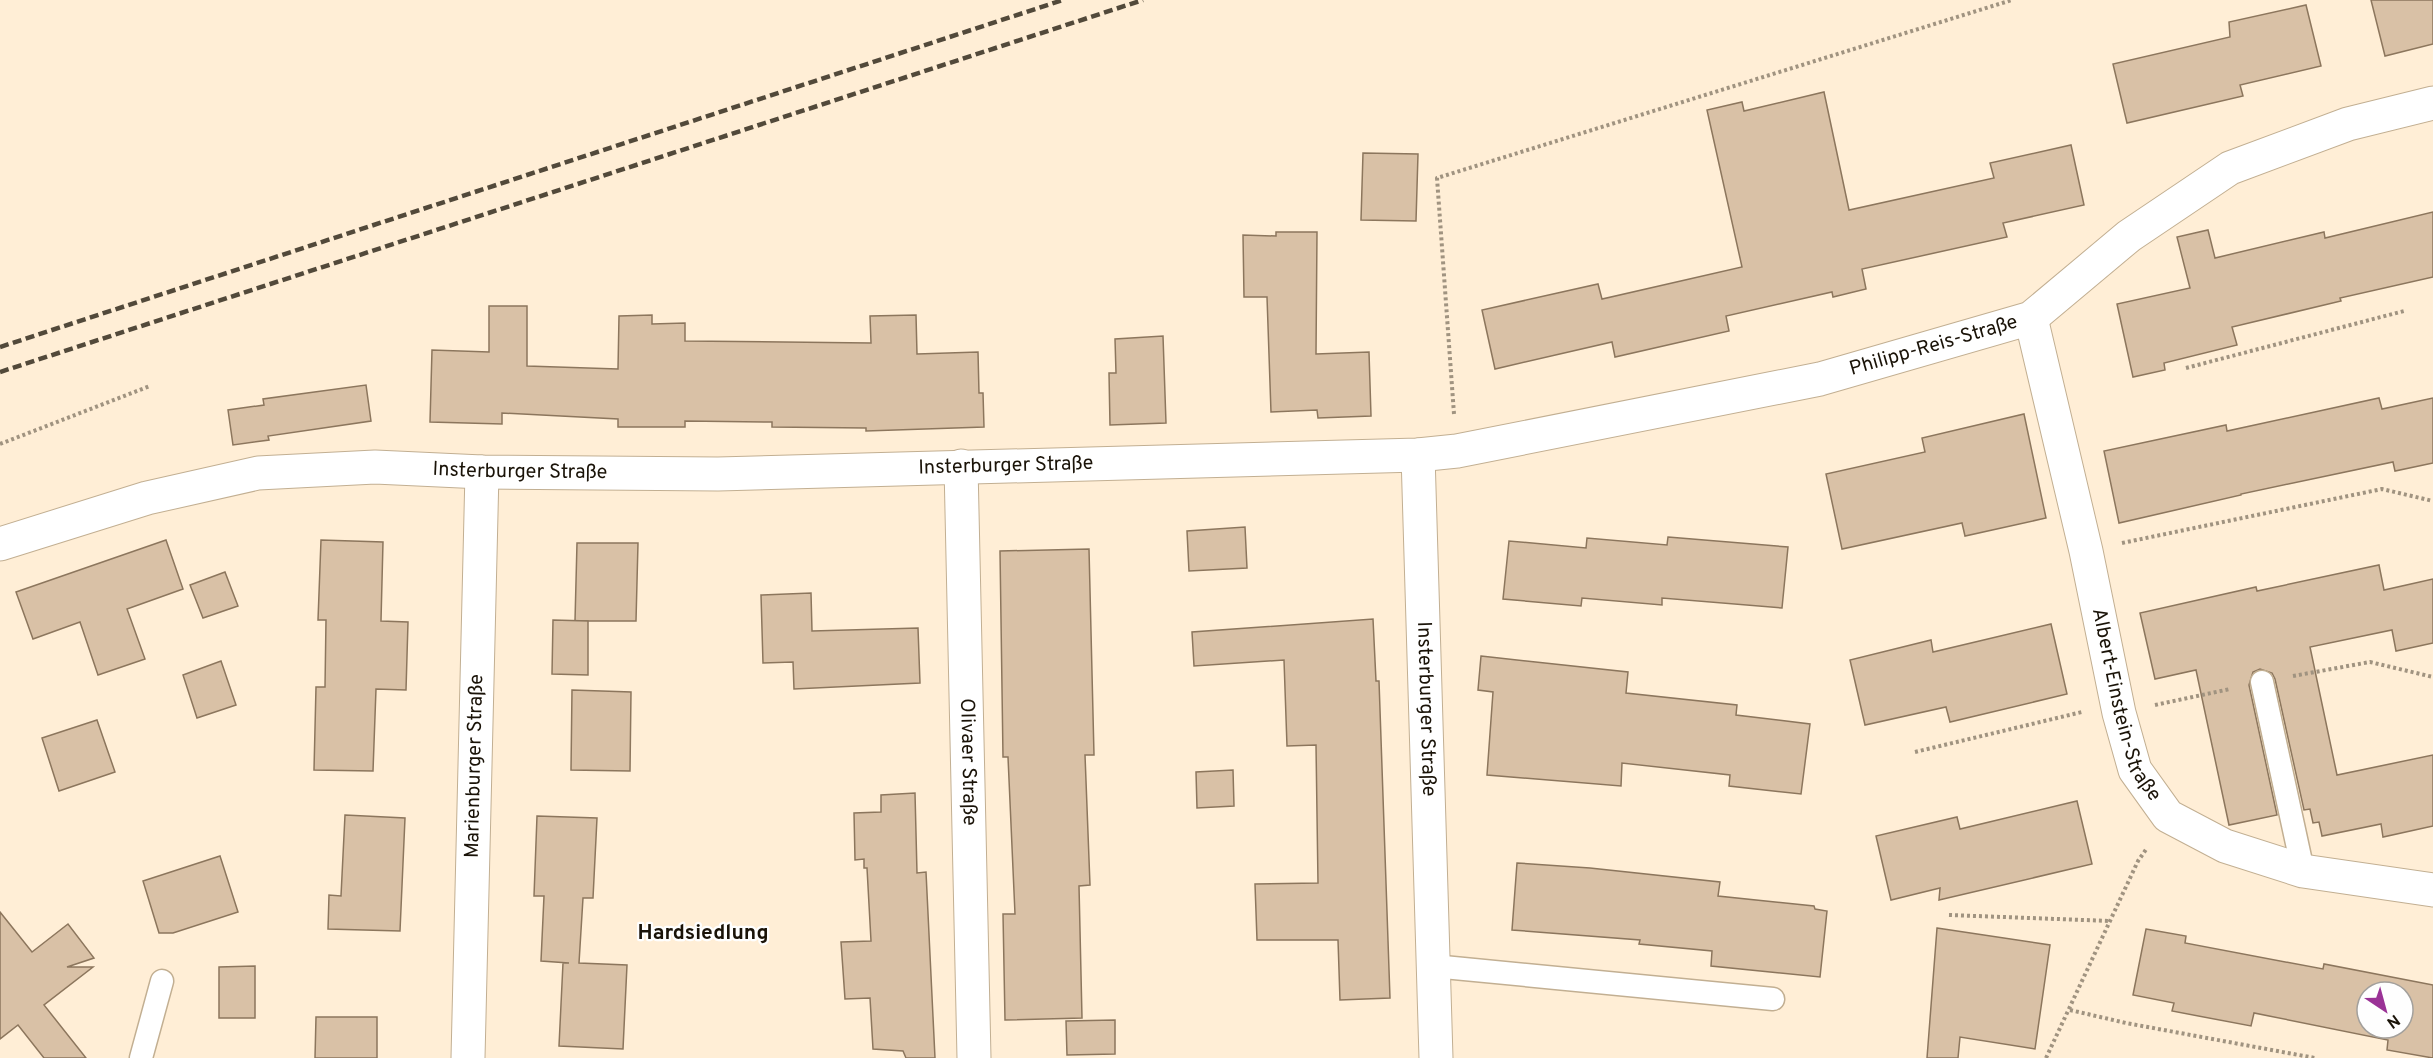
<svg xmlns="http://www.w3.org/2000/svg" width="2433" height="1058" font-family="Overpass,sans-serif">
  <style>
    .building { fill: #d9c1a6; stroke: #8c765d; stroke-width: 1.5; fill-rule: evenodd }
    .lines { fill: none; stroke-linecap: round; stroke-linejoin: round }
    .lane-casing { stroke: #c2af92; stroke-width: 25 }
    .street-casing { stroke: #c2af92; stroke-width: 35 }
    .path { stroke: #a09380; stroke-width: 4; stroke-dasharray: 3 3; stroke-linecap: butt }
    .lane { stroke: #fff; stroke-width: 22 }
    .street { stroke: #fff; stroke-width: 33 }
    .rail { stroke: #52493a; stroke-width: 4.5; stroke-dasharray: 9 4.5; stroke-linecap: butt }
    .labels { text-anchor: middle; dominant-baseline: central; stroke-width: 4.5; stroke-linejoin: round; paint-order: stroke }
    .street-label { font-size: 20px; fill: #1a1308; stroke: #fefefe }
    .neighbourhood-label { font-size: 21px; font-weight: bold; fill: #1a1308; stroke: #fefefe }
  </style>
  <rect width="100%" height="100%" fill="#ffeed6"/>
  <g class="building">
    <path d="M 2371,0 L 2433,0 L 2433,44 L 2385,56 Z"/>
    <path d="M 2306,5 L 2321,66 L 2240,85 L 2243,96 L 2127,123 L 2113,64 L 2230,37 L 2229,22 Z"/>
    <path d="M 1824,92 L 1849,210 L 1994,178 L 1990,163 L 2071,145 L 2084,205 L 2003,223 L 2007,237 L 1862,269 L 1866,289 L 1833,297 L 1832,292 L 1726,316 L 1729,331 L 1615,357 L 1612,342 L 1495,369 L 1482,310 L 1598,284 L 1602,299 L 1742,267 L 1707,110 L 1742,102 L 1744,111 Z"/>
    <path d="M 1363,153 L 1418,154 L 1416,221 L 1361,220 Z"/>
    <path d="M 2433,212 L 2433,277 L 2340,298 L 2341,301 L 2232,327 L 2237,345 L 2164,363 L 2165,370 L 2133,377 L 2117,304 L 2190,288 L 2177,237 L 2208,230 L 2215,258 L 2324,232 L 2325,238 Z"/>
    <path d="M 1276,232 L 1317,232 L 1316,354 L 1369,352 L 1371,416 L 1318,418 L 1317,410 L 1271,412 L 1267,297 L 1244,297 L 1243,235 L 1276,236 Z"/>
    <path d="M 489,306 L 527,306 L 527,366 L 618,369 L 619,316 L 652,315 L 652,324 L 685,323 L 685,341 L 871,343 L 870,316 L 916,315 L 917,354 L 978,352 L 979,393 L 983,393 L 984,427 L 866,431 L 866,428 L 772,427 L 772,422 L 685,421 L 685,427 L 618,427 L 618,419 L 502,413 L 502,424 L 430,422 L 432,350 L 489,352 Z"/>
    <path d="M 1163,336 L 1166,423 L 1110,425 L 1109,373 L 1116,373 L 1115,339 Z"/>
    <path d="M 366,385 L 371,421 L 268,436 L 269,440 L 233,445 L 228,410 L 264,405 L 263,399 Z"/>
    <path d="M 2379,398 L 2382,409 L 2433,398 L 2433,463 L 2395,471 L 2393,462 L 2241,494 L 2241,495 L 2119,523 L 2104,451 L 2226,425 L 2227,431 Z"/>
    <path d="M 2024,414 L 2046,518 L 1965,536 L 1962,523 L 1842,549 L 1826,474 L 1925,452 L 1922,438 Z"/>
    <path d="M 1245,527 L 1247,568 L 1189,571 L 1187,531 Z"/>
    <path d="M 1668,537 L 1788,547 L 1782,608 L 1662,598 L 1662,605 L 1582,598 L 1581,606 L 1503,599 L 1509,541 L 1586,548 L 1587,538 L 1667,545 Z"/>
    <path d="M 166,540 L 183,589 L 127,609 L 145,659 L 98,675 L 80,622 L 33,639 L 16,592 Z"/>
    <path d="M 321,540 L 383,542 L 381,621 L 408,622 L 406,690 L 376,689 L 373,771 L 314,770 L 316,687 L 325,687 L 326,620 L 318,620 Z"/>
    <path d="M 577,543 L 638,543 L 636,621 L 575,621 Z"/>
    <path d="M 1089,549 L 1094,755 L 1085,755 L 1090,885 L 1079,886 L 1082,1018 L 1005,1020 L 1003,914 L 1015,914 L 1008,757 L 1003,757 L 1000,551 Z"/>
    <path d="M 2379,565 L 2384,590 L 2433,579 L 2433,643 L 2396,651 L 2392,630 L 2310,647 L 2337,775 L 2433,755 L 2433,826 L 2383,837 L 2381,824 L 2322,836 L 2319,822 L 2313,823 L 2310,809 L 2304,810 L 2275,679 L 2272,673 L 2260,669 L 2253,672 L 2249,685 L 2277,815 L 2229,825 L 2196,670 L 2155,679 L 2140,613 L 2256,587 L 2257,591 Z"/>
    <path d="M 225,572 L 238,606 L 203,618 L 190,585 Z"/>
    <path d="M 811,593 L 812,631 L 918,628 L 920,683 L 794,689 L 793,662 L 763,663 L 761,595 Z"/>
    <path d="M 1373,619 L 1376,681 L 1379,681 L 1390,998 L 1340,1000 L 1338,940 L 1257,940 L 1255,884 L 1318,883 L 1316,745 L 1287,746 L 1284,660 L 1194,666 L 1192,632 Z"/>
    <path d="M 553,620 L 588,621 L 588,675 L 552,674 Z"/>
    <path d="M 2051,624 L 2067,694 L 1950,722 L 1946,707 L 1865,725 L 1850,660 L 1931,640 L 1933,652 Z"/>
    <path d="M 1481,656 L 1628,672 L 1626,693 L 1737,705 L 1736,715 L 1810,724 L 1801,794 L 1729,786 L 1730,775 L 1622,763 L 1621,786 L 1487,775 L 1493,692 L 1478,690 Z"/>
    <path d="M 221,661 L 236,705 L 197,718 L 183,675 Z"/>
    <path d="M 572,690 L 631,692 L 630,771 L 571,770 Z"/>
    <path d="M 97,720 L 115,772 L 59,791 L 42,738 Z"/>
    <path d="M 1233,770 L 1234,806 L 1197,808 L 1196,772 Z"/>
    <path d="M 915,793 L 917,873 L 926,872 L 935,1058 L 906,1058 L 903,1051 L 873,1049 L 870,998 L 845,999 L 841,942 L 871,941 L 867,868 L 864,868 L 864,859 L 855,860 L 854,813 L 881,812 L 881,795 Z"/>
    <path d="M 2077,801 L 2092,864 L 1939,900 L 1940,888 L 1891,900 L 1876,836 L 1957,817 L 1960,829 Z"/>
    <path d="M 345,815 L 405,818 L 400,931 L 328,929 L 329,895 L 341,896 Z"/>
    <path d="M 537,816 L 597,818 L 593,898 L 583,898 L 579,963 L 627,965 L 623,1049 L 559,1046 L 563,963 L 569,963 L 541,961 L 544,896 L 534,896 Z"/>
    <path d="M 220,856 L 238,912 L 173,933 L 159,933 L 143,881 Z"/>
    <path d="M 1517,863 L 1590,868 L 1720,882 L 1718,896 L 1814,906 L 1815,909 L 1827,911 L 1820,977 L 1711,966 L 1712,951 L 1639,944 L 1640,940 L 1512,930 Z"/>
    <path d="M 0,912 L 32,952 L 68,924 L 94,958 L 67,967 L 93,967 L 44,1005 L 86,1058 L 44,1058 L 18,1025 L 0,1039 Z"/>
    <path d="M 1937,928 L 2050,945 L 2035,1049 L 1960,1037 L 1958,1058 L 1927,1058 Z"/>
    <path d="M 2146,929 L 2186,936 L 2185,943 L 2323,969 L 2324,964 L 2433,985 L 2433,1058 L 2387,1050 L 2388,1040 L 2254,1013 L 2251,1026 L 2172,1011 L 2174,1003 L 2133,995 ZM 2367,992 L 2403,992 L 2403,1028 L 2367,1028 Z"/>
    <path d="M 255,966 L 255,1018 L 219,1018 L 219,967 Z"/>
    <path d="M 316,1017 L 377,1017 L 377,1058 L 315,1058 Z"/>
    <path d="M 1115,1020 L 1115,1054 L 1067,1055 L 1066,1021 Z"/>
  </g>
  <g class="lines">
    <g class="lane-casing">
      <g id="lane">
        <path d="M 2262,682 L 2303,871"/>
        <path d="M 1433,966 L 1773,999"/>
        <path d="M 141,1058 L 162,981"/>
      </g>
    </g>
    <g class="street-casing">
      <g id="street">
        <path id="s1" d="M 2031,318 L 2086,551 L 2119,713 L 2135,770 L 2168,816 L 2225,846 L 2303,871 L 2433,890"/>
        <path id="s2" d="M 1418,455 L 1436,1058"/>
        <path id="s3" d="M 961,466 L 974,1058"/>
        <path id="s4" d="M 0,544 L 147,498 L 258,473 L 375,467 L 482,472 L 718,474 L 1418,455 L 1457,451 L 1820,379 L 2031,318 L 2129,236 L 2230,168 L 2348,124 L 2433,103"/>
        <path id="s5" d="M 468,1058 L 482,472"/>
      </g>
    </g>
    <g class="path">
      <path d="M 2186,368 L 2404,311"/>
      <path d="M 1454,414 L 1437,178 L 2012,0"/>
      <path d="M 0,444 L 150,386"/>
      <path d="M 2122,543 L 2382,489 L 2433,501"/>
      <path d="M 2293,676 L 2370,662 L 2433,677"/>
      <path d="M 2155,705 L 2230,689"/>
      <path d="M 1915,752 L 2082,712"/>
      <path d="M 1949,915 L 2111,921"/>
      <path d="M 2070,1010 L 2126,1023 L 2315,1058"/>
      <path d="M 2046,1058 L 2138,861 L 2147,848"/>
    </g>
    <use href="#lane" class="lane"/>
    <use href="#street" class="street"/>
    <g class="rail">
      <path d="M 0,347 L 1063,0"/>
      <path d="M 0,372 L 1143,0"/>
    </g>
  </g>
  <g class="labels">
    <g class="street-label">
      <text stroke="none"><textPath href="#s4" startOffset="1956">Philipp-Reis-Straße</textPath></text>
      <text stroke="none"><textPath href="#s4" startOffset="1016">Insterburger Straße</textPath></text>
      <text stroke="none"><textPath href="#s4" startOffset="530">Insterburger Straße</textPath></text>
      <text stroke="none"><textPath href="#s1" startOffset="399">Albert-Einstein-Straße</textPath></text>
      <text stroke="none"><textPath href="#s2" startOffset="254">Insterburger Straße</textPath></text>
      <text stroke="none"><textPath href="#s3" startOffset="296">Olivaer Straße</textPath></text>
      <text stroke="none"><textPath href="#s5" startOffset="292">Marienburger Straße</textPath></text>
    </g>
    <g class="neighbourhood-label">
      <text x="703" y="933">Hardsiedlung</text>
    </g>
  </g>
  <g transform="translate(2385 1010) rotate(144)"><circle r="28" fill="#fefefe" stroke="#a3a09c" stroke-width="1.5"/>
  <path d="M0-4.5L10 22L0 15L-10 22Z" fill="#9a3296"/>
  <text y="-9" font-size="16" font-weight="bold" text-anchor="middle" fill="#1a1308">N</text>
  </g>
</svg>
